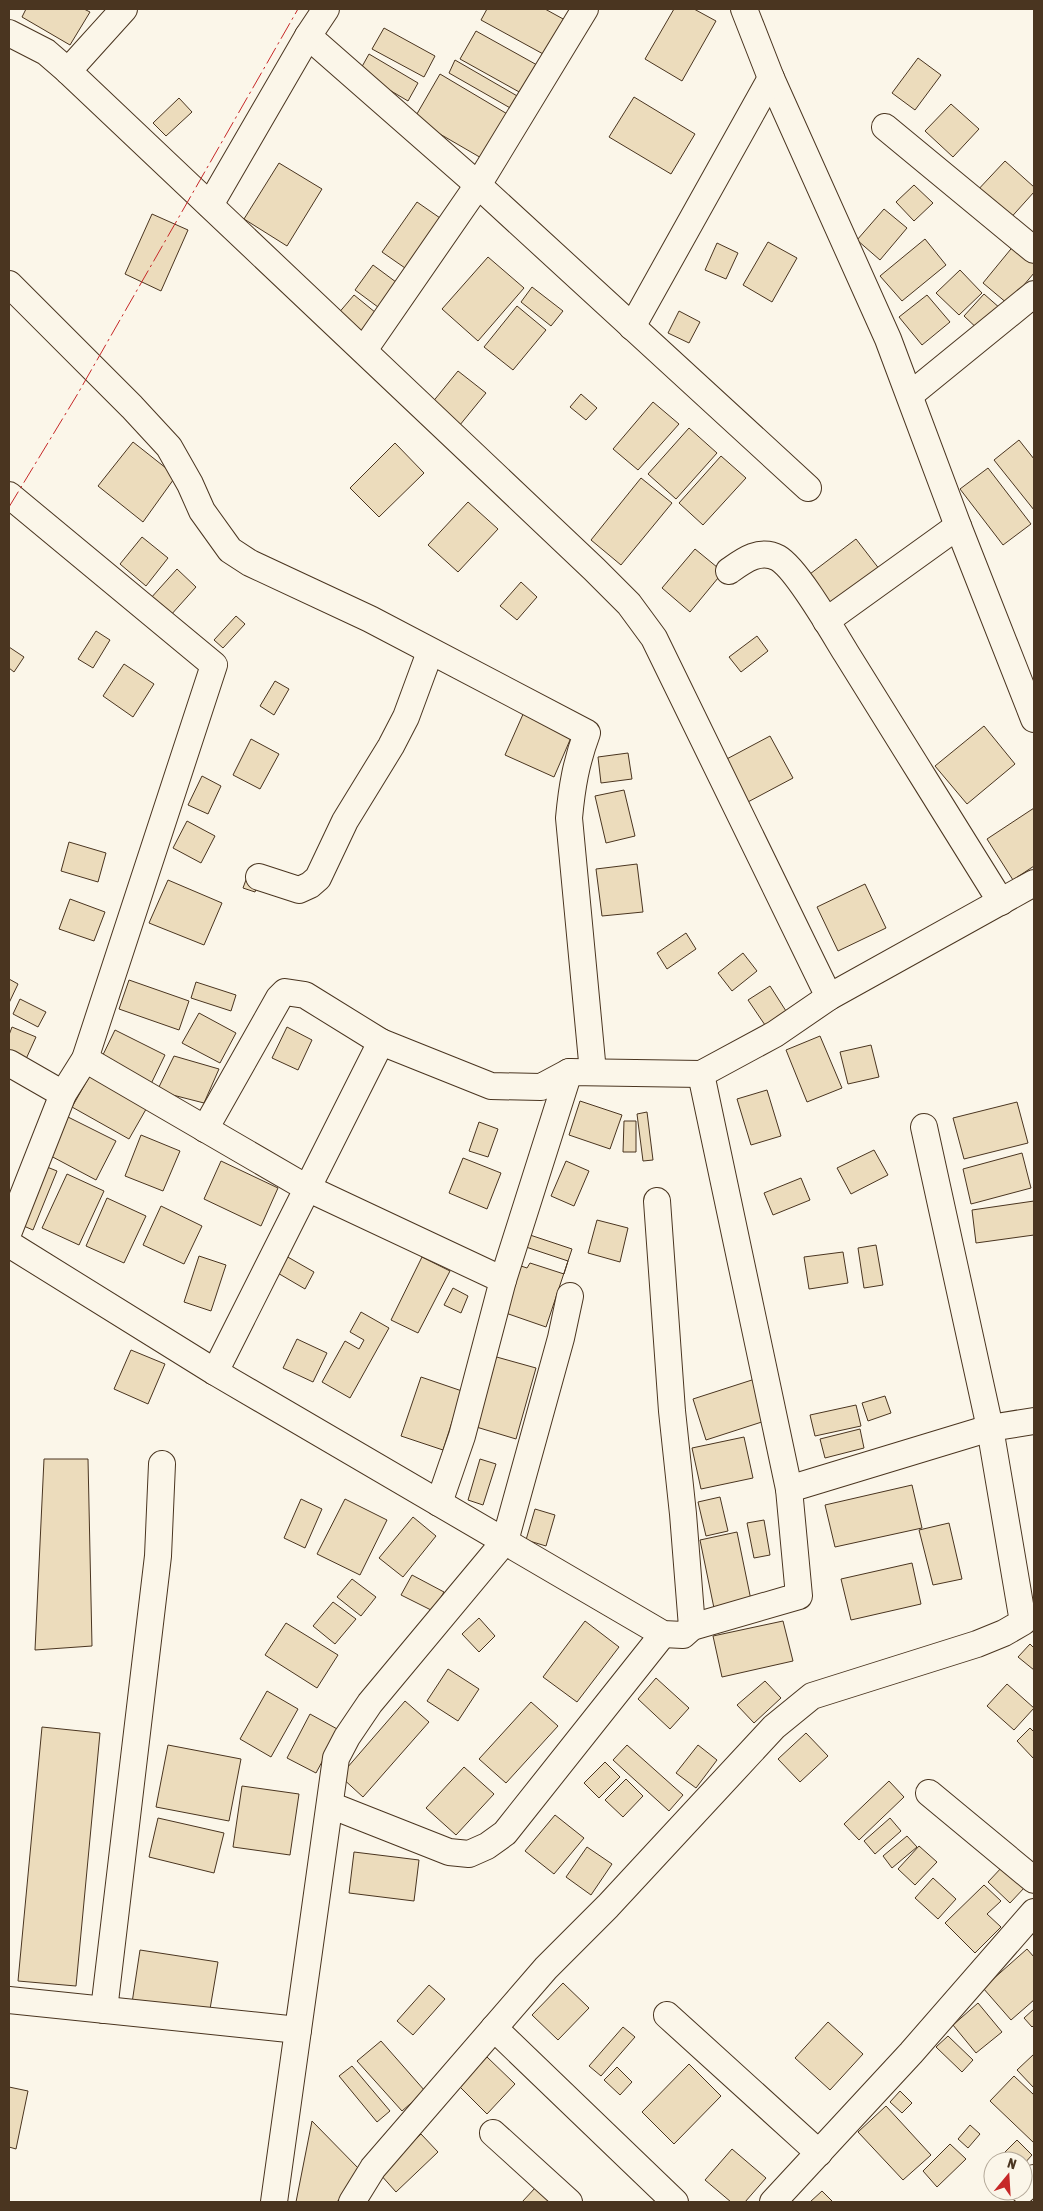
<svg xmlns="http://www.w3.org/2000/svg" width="1043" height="2211" font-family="'Asap Condensed',sans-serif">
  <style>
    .building { fill: #ecdcbc; stroke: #4a3520 }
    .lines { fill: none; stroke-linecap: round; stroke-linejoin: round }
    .street-casing { stroke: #4a3520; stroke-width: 28 }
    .street { stroke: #fbf6e9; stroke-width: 26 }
    .power { stroke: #c62828; stroke-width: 1; stroke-dasharray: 18 4 2.5 4; stroke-linecap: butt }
  </style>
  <rect width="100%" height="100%" fill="#fbf6e9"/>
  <g class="building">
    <path d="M 26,9 L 84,9 L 90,12 L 70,45 L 22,17 Z"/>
    <path d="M 487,9 L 545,9 L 565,20 L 545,55 L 481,20 Z"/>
    <path d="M 674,9 L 694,9 L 716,21 L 682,81 L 645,59 Z"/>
    <path d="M 384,28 L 435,56 L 424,77 L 372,49 Z"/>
    <path d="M 476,31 L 537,65 L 521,93 L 460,59 Z"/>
    <path d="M 369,54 L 418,83 L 408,101 L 359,72 Z"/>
    <path d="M 918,58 L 941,75 L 915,110 L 892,93 Z"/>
    <path d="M 455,60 L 519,97 L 512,109 L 449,73 Z"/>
    <path d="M 440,74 L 509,115 L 483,159 L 414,119 Z"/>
    <path d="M 634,97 L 695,134 L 671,174 L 609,137 Z"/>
    <path d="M 179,98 L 192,112 L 166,136 L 153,123 Z"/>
    <path d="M 951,104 L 979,129 L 953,157 L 925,131 Z"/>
    <path d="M 1005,161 L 1034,187 L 1034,192 L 1007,222 L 975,193 Z"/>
    <path d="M 279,163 L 322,189 L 287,246 L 244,219 Z"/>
    <path d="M 914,185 L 933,203 L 914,221 L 896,202 Z"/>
    <path d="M 417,202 L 453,227 L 418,277 L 382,252 Z"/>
    <path d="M 884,209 L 907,228 L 880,260 L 857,240 Z"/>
    <path d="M 152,214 L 188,230 L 161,291 L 125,274 Z"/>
    <path d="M 925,239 L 946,265 L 902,301 L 880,276 Z"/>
    <path d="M 768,242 L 797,258 L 772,302 L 743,285 Z"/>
    <path d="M 717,243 L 738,253 L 726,279 L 705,270 Z"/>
    <path d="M 1015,244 L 1034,259 L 1034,273 L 1008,304 L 983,283 Z"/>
    <path d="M 488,257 L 524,288 L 478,341 L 442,309 Z"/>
    <path d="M 373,265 L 400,285 L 382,310 L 355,290 Z"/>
    <path d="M 960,270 L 982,293 L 959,315 L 936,293 Z"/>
    <path d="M 532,287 L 563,311 L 551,326 L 521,302 Z"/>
    <path d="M 984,294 L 1001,309 L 981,332 L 964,316 Z"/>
    <path d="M 354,295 L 381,317 L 363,337 L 337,315 Z"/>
    <path d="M 927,295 L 950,322 L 922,345 L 899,317 Z"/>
    <path d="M 517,306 L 546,330 L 513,370 L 484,347 Z"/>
    <path d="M 679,311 L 700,322 L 689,343 L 668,333 Z"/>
    <path d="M 458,371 L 486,393 L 455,431 L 427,409 Z"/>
    <path d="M 581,394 L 597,408 L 586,420 L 570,407 Z"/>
    <path d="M 653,402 L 679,424 L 638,470 L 613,449 Z"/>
    <path d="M 689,428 L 717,453 L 676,499 L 648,474 Z"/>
    <path d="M 1019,440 L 1034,459 L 1034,510 L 994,460 Z"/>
    <path d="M 133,442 L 176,476 L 143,522 L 98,486 Z"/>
    <path d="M 395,443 L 424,473 L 379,517 L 350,488 Z"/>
    <path d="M 721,456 L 746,478 L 703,525 L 679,503 Z"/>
    <path d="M 988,468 L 1031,524 L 1003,545 L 960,489 Z"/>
    <path d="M 641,478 L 672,503 L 621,565 L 591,540 Z"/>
    <path d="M 468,502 L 498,529 L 458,572 L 428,545 Z"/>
    <path d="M 142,537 L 168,558 L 146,586 L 120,564 Z"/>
    <path d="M 856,539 L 887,579 L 837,617 L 806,577 Z"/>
    <path d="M 695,549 L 723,572 L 690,612 L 662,588 Z"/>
    <path d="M 177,569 L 196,587 L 170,616 L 150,599 Z"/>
    <path d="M 521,582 L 537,597 L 517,620 L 500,606 Z"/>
    <path d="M 236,616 L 245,624 L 223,648 L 214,640 Z"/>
    <path d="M 96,631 L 110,640 L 93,668 L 78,659 Z"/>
    <path d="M 757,636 L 768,651 L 741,672 L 729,657 Z"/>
    <path d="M 9,647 L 24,657 L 14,672 L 9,668 Z"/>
    <path d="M 124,664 L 154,684 L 133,717 L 103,696 Z"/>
    <path d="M 275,681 L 289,689 L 274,715 L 260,706 Z"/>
    <path d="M 524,712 L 573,733 L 554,777 L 505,755 Z"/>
    <path d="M 984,726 L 1015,764 L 967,804 L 935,766 Z"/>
    <path d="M 770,736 L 793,778 L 746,803 L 723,761 Z"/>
    <path d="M 251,739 L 279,754 L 260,789 L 233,775 Z"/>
    <path d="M 628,753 L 632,779 L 601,783 L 598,757 Z"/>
    <path d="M 202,776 L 221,786 L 208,814 L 188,805 Z"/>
    <path d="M 624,790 L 635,836 L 606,843 L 595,796 Z"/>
    <path d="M 1034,808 L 1034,866 L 1013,880 L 987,839 Z"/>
    <path d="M 187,821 L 215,836 L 201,863 L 173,848 Z"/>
    <path d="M 69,842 L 106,853 L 98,882 L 61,871 Z"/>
    <path d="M 637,864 L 643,912 L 602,916 L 596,869 Z"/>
    <path d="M 251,866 L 263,870 L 255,892 L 243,888 Z"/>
    <path d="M 168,880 L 222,903 L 204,945 L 149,923 Z"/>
    <path d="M 865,884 L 886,928 L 838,951 L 817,907 Z"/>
    <path d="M 70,899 L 105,912 L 94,941 L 59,929 Z"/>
    <path d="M 686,933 L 696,949 L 667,969 L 657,953 Z"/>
    <path d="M 743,953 L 757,971 L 732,991 L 718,973 Z"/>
    <path d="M 9,979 L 18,984 L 9,1003 Z"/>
    <path d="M 129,980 L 189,1001 L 179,1030 L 119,1009 Z"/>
    <path d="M 196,982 L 236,995 L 231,1011 L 191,998 Z"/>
    <path d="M 770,986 L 786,1011 L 765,1025 L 748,1000 Z"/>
    <path d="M 20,999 L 46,1012 L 38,1027 L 13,1014 Z"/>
    <path d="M 199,1013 L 236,1033 L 220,1063 L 182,1043 Z"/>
    <path d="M 12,1027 L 36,1037 L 26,1059 L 9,1051 L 9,1035 Z"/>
    <path d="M 287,1027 L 312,1040 L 298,1070 L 272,1058 Z"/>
    <path d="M 115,1030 L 165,1055 L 149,1088 L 99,1063 Z"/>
    <path d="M 820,1036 L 842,1088 L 807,1102 L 786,1050 Z"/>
    <path d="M 871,1045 L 879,1077 L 848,1084 L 840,1052 Z"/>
    <path d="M 174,1056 L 219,1069 L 204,1103 L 157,1091 Z"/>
    <path d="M 92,1072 L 149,1104 L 129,1139 L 72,1107 Z"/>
    <path d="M 767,1090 L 781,1136 L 751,1145 L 737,1099 Z"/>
    <path d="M 580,1101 L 622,1115 L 610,1149 L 569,1135 Z"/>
    <path d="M 1017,1102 L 1028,1143 L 964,1159 L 953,1118 Z"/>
    <path d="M 647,1112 L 653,1160 L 643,1161 L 637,1114 Z"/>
    <path d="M 68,1117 L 116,1141 L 96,1180 L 49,1155 Z"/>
    <path d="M 624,1121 L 636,1121 L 636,1152 L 623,1152 Z"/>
    <path d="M 479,1122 L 498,1129 L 488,1157 L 469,1151 Z"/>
    <path d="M 141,1135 L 180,1151 L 163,1191 L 125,1176 Z"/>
    <path d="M 874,1150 L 888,1175 L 851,1194 L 837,1168 Z"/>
    <path d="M 1022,1153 L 1031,1188 L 971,1204 L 963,1169 Z"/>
    <path d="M 463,1158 L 501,1173 L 487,1209 L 449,1193 Z"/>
    <path d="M 221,1161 L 278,1188 L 261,1226 L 204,1199 Z"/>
    <path d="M 566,1161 L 589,1171 L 574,1206 L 551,1196 Z"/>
    <path d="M 42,1165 L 57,1171 L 33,1230 L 19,1224 Z"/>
    <path d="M 67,1174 L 104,1191 L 79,1245 L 42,1228 Z"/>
    <path d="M 801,1178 L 810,1200 L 773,1215 L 764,1193 Z"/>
    <path d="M 107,1198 L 146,1216 L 124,1263 L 86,1246 Z"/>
    <path d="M 1034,1201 L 1034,1235 L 976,1243 L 972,1210 Z"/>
    <path d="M 161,1206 L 202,1226 L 184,1264 L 143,1245 Z"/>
    <path d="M 597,1220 L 628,1228 L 620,1262 L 588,1253 Z"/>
    <path d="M 530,1235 L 572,1249 L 546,1327 L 497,1310 L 512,1263 L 527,1268 L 530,1263 L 564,1274 L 568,1261 L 526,1247 Z"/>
    <path d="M 876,1245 L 883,1285 L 864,1288 L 858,1248 Z"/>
    <path d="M 843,1252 L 848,1283 L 809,1289 L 804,1257 Z"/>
    <path d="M 199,1256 L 226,1265 L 211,1311 L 184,1302 Z"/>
    <path d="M 286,1256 L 314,1272 L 305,1289 L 276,1272 Z"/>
    <path d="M 422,1257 L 450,1271 L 418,1333 L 391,1320 Z"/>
    <path d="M 453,1288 L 468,1296 L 461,1313 L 444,1305 Z"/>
    <path d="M 361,1312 L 389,1328 L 350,1398 L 322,1382 L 345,1341 L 359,1349 L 364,1340 L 350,1332 Z"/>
    <path d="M 297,1339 L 327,1353 L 313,1382 L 283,1368 Z"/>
    <path d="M 131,1350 L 165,1364 L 148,1404 L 114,1389 Z"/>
    <path d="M 493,1356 L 536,1368 L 516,1439 L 473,1426 Z"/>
    <path d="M 421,1377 L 462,1391 L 443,1450 L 401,1436 Z"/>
    <path d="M 755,1379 L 768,1420 L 706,1440 L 693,1399 Z"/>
    <path d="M 885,1396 L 891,1413 L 868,1421 L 862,1403 Z"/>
    <path d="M 856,1405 L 861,1426 L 815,1436 L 810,1415 Z"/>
    <path d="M 860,1429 L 864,1448 L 825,1458 L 820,1439 Z"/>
    <path d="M 744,1437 L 753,1478 L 701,1489 L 692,1448 Z"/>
    <path d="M 44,1459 L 88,1459 L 92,1646 L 35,1650 Z"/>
    <path d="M 480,1459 L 496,1464 L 483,1505 L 468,1500 Z"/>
    <path d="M 912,1485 L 922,1528 L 835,1547 L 825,1505 Z"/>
    <path d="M 720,1497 L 728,1531 L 706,1536 L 698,1502 Z"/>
    <path d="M 301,1499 L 322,1509 L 305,1548 L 284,1538 Z"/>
    <path d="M 345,1499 L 387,1520 L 360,1575 L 317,1554 Z"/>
    <path d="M 535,1509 L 555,1515 L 546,1546 L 526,1540 Z"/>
    <path d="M 413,1517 L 436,1536 L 403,1577 L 379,1558 Z"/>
    <path d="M 764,1520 L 770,1555 L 754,1558 L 747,1523 Z"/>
    <path d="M 949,1523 L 962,1579 L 933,1585 L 919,1530 Z"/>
    <path d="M 737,1532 L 752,1605 L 715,1613 L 700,1540 Z"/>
    <path d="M 912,1563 L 921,1604 L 851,1620 L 841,1579 Z"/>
    <path d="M 412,1575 L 444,1592 L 433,1611 L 401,1595 Z"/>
    <path d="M 352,1579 L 376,1597 L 361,1616 L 337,1597 Z"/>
    <path d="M 333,1602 L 356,1619 L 335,1644 L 313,1626 Z"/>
    <path d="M 479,1618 L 495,1636 L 479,1652 L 462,1634 Z"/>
    <path d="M 585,1621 L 619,1647 L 577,1702 L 543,1677 Z"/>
    <path d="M 783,1621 L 793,1661 L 722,1677 L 713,1636 Z"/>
    <path d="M 286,1623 L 338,1655 L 317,1688 L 265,1655 Z"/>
    <path d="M 1030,1644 L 1034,1648 L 1034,1670 L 1018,1657 Z"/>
    <path d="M 448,1669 L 479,1689 L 458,1721 L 427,1701 Z"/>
    <path d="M 656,1678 L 689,1708 L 670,1729 L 638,1699 Z"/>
    <path d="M 765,1681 L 781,1698 L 754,1723 L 737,1705 Z"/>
    <path d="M 1007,1684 L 1034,1708 L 1014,1730 L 987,1706 Z"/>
    <path d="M 267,1691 L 298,1709 L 271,1757 L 240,1739 Z"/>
    <path d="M 405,1701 L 429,1722 L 363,1797 L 340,1776 Z"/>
    <path d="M 531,1702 L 558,1726 L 506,1783 L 479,1759 Z"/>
    <path d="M 310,1714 L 339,1730 L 316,1773 L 287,1758 Z"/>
    <path d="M 42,1727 L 100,1733 L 76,1986 L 18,1981 Z"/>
    <path d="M 1030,1728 L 1034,1732 L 1034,1759 L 1017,1741 Z"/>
    <path d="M 806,1733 L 828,1756 L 800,1782 L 778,1759 Z"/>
    <path d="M 168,1745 L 241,1759 L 229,1821 L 156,1807 Z"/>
    <path d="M 627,1745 L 683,1795 L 669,1811 L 613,1760 Z"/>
    <path d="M 698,1745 L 717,1760 L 696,1788 L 676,1773 Z"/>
    <path d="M 605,1762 L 620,1777 L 599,1798 L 584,1783 Z"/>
    <path d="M 464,1767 L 494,1794 L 456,1835 L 426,1808 Z"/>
    <path d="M 626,1779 L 643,1796 L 623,1817 L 605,1800 Z"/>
    <path d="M 889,1781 L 904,1797 L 859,1840 L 844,1824 Z"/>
    <path d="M 242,1786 L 299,1794 L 290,1855 L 233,1847 Z"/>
    <path d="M 555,1815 L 584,1838 L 554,1874 L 525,1851 Z"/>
    <path d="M 158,1818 L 224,1833 L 214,1873 L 149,1857 Z"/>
    <path d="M 890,1818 L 901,1831 L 875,1854 L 864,1841 Z"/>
    <path d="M 907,1836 L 917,1847 L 892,1868 L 883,1856 Z"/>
    <path d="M 919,1846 L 937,1862 L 915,1885 L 898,1869 Z"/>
    <path d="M 587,1847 L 612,1864 L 591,1895 L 566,1877 Z"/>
    <path d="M 354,1852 L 419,1860 L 414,1901 L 349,1893 Z"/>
    <path d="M 1003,1866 L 1025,1887 L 1010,1903 L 988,1882 Z"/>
    <path d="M 933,1878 L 956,1899 L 938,1919 L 915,1898 Z"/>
    <path d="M 984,1885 L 1001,1901 L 987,1914 L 1001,1927 L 975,1953 L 945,1923 Z"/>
    <path d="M 1027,1949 L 1034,1957 L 1034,2000 L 1011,2020 L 983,1988 Z"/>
    <path d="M 140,1950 L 218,1962 L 209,2015 L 132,2003 Z"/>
    <path d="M 563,1983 L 589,2008 L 558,2040 L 532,2015 Z"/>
    <path d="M 429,1985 L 445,1999 L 413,2035 L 397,2021 Z"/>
    <path d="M 978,2003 L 1002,2032 L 976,2053 L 953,2025 Z"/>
    <path d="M 1034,2009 L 1034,2025 L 1032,2027 L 1024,2018 Z"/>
    <path d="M 828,2022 L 863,2054 L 830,2090 L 795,2058 Z"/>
    <path d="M 623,2027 L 635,2037 L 601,2076 L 589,2066 Z"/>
    <path d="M 948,2036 L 973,2060 L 962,2072 L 936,2047 Z"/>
    <path d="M 381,2041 L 425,2091 L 402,2111 L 357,2061 Z"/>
    <path d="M 1034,2054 L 1034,2088 L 1017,2070 Z"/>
    <path d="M 487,2057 L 515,2084 L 487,2114 L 459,2086 Z"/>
    <path d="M 689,2064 L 721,2096 L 674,2144 L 642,2112 Z"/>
    <path d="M 352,2066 L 390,2111 L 377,2122 L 339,2076 Z"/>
    <path d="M 617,2067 L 632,2082 L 620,2095 L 604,2080 Z"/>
    <path d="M 1014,2076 L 1034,2095 L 1034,2143 L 990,2101 Z"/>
    <path d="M 9,2087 L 28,2091 L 16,2149 L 9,2147 Z"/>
    <path d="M 900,2091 L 912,2103 L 902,2113 L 890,2102 Z"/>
    <path d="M 886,2106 L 931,2155 L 903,2180 L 858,2132 Z"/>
    <path d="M 312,2121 L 361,2171 L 337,2202 L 296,2202 Z"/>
    <path d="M 970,2125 L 980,2134 L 968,2148 L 958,2139 Z"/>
    <path d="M 421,2134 L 438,2152 L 396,2192 L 380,2174 Z"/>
    <path d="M 1017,2140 L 1032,2155 L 1023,2165 L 1023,2161 L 996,2161 Z"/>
    <path d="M 950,2144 L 966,2159 L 937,2187 L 923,2171 Z"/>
    <path d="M 732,2149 L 766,2178 L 745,2202 L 731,2202 L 705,2180 Z"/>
    <path d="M 536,2187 L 554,2202 L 522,2202 Z"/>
    <path d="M 822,2191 L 833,2202 L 810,2202 Z"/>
  </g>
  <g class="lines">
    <g class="street-casing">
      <g id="street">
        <path d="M 744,9 L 771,78 L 888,339 L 958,526 L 1034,719"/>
        <path d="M 9,33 L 46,52 L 68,71 L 594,569 L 629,604 L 654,638 L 829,997"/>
        <path d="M 308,36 L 478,185 L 808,488"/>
        <path d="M 68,71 L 124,9"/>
        <path d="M 885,127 L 1034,250"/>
        <path d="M 210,205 L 308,36 L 326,9"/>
        <path d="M 9,284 L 132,407 L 169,447 L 190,484 L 202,511 L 230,550 L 250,563 L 370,619 L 587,733 C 576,763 572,786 569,818 L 593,1072"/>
        <path d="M 632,327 L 771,78"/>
        <path d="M 364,350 L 478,185 L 585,9"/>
        <path d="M 910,395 L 1034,294"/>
        <path d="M 9,495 L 214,665 L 85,1059 L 63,1094 L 9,1231"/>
        <path d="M 729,571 C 743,561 760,548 778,558 C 797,569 833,632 846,653 C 898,736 949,819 1001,902"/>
        <path d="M 826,621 L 958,526"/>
        <path d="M 259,877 L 299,890 L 310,885 L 318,878 L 345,821 L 391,746 L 406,717 L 430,652"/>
        <path d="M 85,1059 L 307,1188 L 503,1280 L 462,1436 L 439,1503"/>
        <path d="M 9,1063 L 63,1094"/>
        <path d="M 205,1129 L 279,998 L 285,992 L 305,995 L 381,1042"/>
        <path d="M 657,1201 L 672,1411 L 683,1514 L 692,1627"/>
        <path d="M 9,1244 L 215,1372 L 663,1634 L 683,1635 L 692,1627 L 799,1596 L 789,1489 L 701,1074"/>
        <path d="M 503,1280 L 569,1072"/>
        <path d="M 215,1372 L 381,1042 L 491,1086 L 541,1087 L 569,1072 L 701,1074 L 775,1034 L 829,997 L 1034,883"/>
        <path d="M 789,1489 L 990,1428 L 1034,1421"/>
        <path d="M 929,1793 L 1034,1880"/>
        <path d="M 330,1805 L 449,1852 L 469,1854 L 487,1846 L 505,1833 L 663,1634"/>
        <path d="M 9,2000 L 298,2030 L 336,1758 L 347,1737 L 370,1703 L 505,1541 L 561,1338 L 570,1296"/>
        <path d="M 104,2010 L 158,1556 L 162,1464"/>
        <path d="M 667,2015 L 819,2153"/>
        <path d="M 494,2028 L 675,2202"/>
        <path d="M 493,2133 L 569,2202"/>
        <path d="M 1023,2190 L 1034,2178"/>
        <path d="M 274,2202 L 298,2030"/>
        <path d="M 352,2202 L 373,2168 L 546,1968 L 608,1906 L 774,1727 L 812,1696 L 977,1644 L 1004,1633 L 1023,1622 L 990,1428 L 924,1127"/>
        <path d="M 773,2202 L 911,2053 L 1034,1912"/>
      </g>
    </g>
    <use href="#street" class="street"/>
    <path class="power" d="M 9,507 L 77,395 L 298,9"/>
  </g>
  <rect width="1043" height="2211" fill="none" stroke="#4a3520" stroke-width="20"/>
  <g transform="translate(1008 2176) rotate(18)"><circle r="24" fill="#fbf6e9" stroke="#b4a999"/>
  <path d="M0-4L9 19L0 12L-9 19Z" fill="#c62828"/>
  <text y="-8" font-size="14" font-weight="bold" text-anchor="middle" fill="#4a3520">N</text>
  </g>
</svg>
